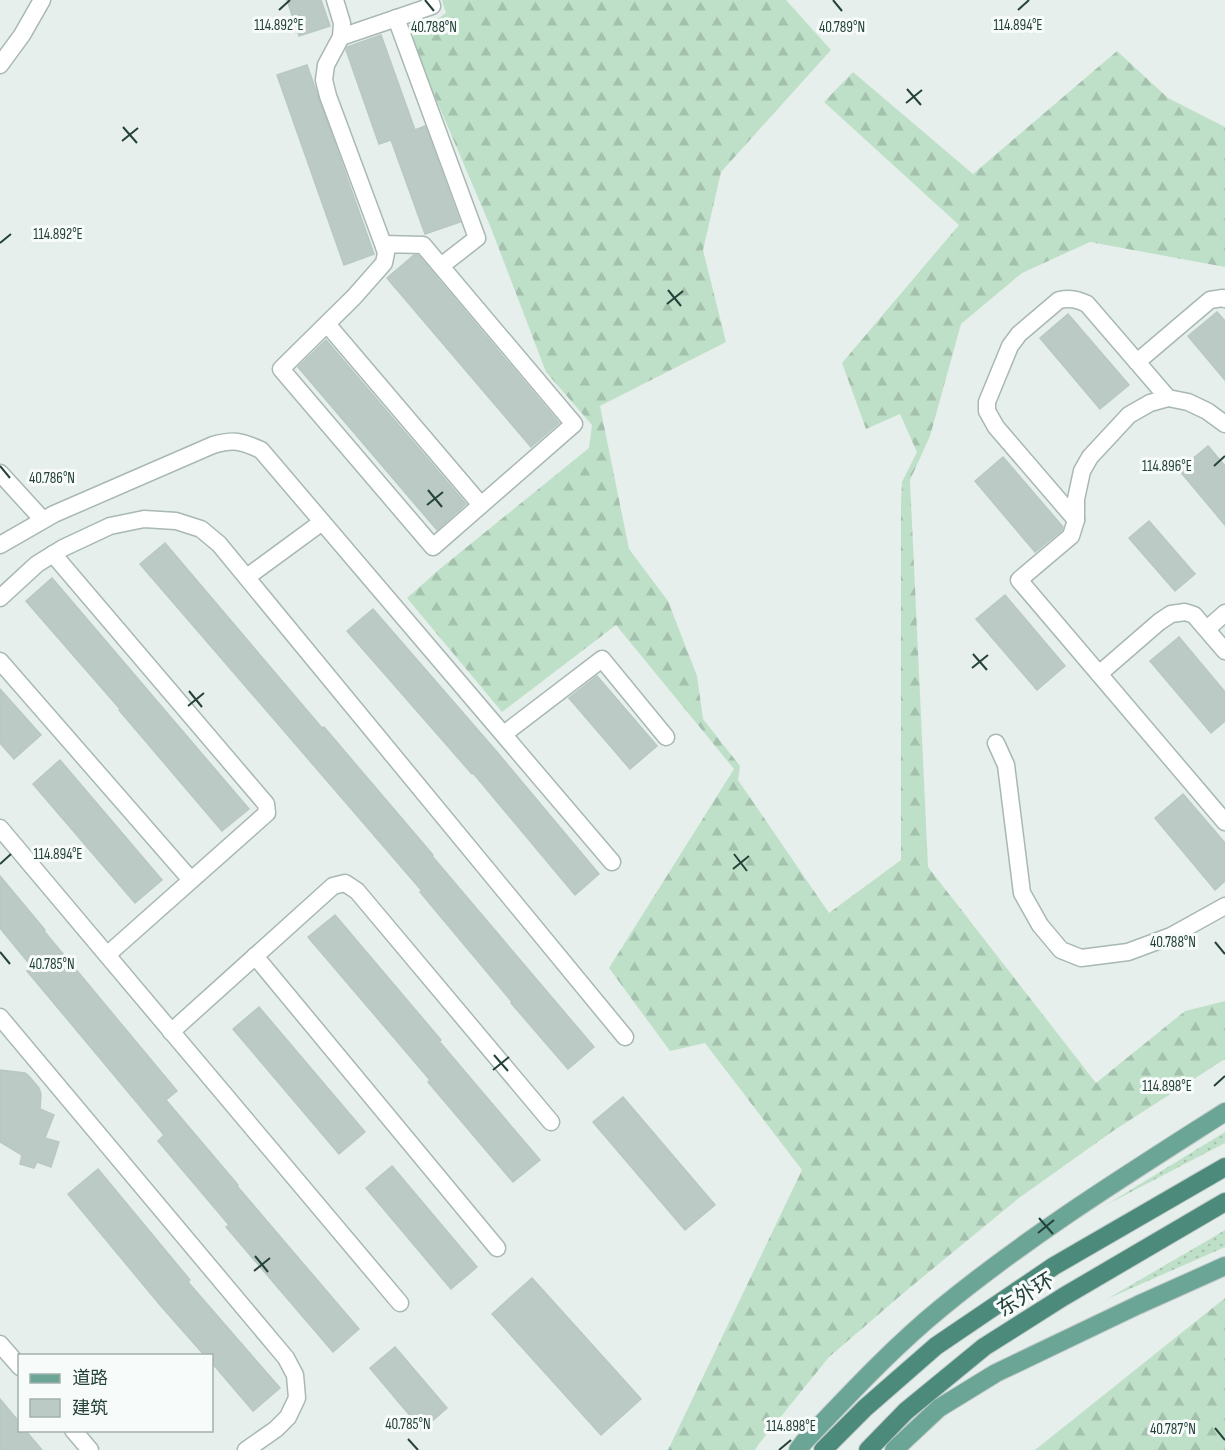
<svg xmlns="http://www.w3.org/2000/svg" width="1225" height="1450" font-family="'Sofia Sans Condensed','Noto Sans SC',sans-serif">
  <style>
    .grass { fill: url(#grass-dots) }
    .forest { fill: url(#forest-firs) }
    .building { fill: #bbcac4; stroke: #b8c9c2; stroke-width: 1.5 }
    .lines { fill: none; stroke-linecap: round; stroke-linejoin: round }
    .minor-casing { stroke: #a8b8b2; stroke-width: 19 }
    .primary-casing { stroke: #c2cac8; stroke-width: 20 }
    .trunk-casing { stroke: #c2cac8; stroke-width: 20 }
    .minor { stroke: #fff; stroke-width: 16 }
    .primary { stroke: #6aa596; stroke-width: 18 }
    .trunk { stroke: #4c8a7c; stroke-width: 18 }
    .ticks { fill: none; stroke: #24423a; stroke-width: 2 }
    .labels { text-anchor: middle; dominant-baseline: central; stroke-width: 6; stroke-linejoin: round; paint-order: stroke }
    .street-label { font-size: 21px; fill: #24423a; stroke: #f7fbf9 }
    .ticks-label { font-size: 15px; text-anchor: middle; fill: #24423a; stroke: #f7fbf9; stroke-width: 6; stroke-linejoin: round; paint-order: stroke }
  </style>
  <defs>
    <pattern id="grass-dots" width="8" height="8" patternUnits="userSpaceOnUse" patternTransform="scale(1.5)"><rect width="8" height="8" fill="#bfe0c8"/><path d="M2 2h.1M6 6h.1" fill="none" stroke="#a4c1ad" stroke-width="1.8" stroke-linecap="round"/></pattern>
    <pattern id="forest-firs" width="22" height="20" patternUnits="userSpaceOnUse" patternTransform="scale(1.5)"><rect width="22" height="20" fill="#bfe0c8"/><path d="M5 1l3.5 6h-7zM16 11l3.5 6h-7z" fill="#a4c1ad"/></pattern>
  </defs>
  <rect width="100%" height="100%" fill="#e6efeb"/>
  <g class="grass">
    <path d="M 1225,1132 L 1225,1143 L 1106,1205 Z"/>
    <path d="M 1225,1230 L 1225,1247 L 1107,1299 L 1210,1239 Z"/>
  </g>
  <g class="forest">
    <path d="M 442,0 L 786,0 L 831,50 L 721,172 L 703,250 L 726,342 L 600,406 L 629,549 L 668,601 L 697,676 L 703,719 L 740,766 L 738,780 L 829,913 L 901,860 L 901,505 L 902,482 L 917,452 L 900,414 L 866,429 L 842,363 L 959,225 L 824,102 L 853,72 L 973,174 L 1117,51 L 1168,98 L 1225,127 L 1225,267 L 1090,242 L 1022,273 L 961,324 L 930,436 L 910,480 L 928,867 L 1096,1083 L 1185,1011 L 1225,1001 L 1225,1059 L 1113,1131 L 1019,1198 L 907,1290 L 829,1357 L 758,1445 L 755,1450 L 668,1450 L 802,1170 L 705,1043 L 670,1051 L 609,968 L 734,769 L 616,625 L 502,712 L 407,598 L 441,568 L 589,448 L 592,425 L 546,372 L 491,228 L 410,38 L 446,13 Z"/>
    <path d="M 1225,1298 L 1225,1450 L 1035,1450 Z"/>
  </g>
  <g class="building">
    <path d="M 287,0 L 321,0 L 330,26 L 299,36 Z"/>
    <path d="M 381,35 L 415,130 L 425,126 L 460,222 L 425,234 L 391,140 L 379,144 L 346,50 L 347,47 Z"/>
    <path d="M 307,65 L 374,254 L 344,265 L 277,75 Z"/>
    <path d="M 414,255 L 418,255 L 559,423 L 531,447 L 387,278 Z"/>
    <path d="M 1217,312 L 1225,321 L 1225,380 L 1188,336 Z"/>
    <path d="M 1068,314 L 1129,385 L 1100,409 L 1040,338 Z"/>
    <path d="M 326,340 L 466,504 L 437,530 L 298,367 Z"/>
    <path d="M 1208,446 L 1225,466 L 1225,525 L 1179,470 Z"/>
    <path d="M 1003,457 L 1063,527 L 1062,530 L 1035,552 L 975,481 Z"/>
    <path d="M 1149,521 L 1195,574 L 1175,591 L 1129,538 Z"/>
    <path d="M 165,543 L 322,728 L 324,727 L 433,855 L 432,856 L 594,1047 L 568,1069 L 511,1003 L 512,1002 L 420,892 L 422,891 L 140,564 Z"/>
    <path d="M 52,578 L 249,809 L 222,831 L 119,710 L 120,709 L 26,601 Z"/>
    <path d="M 1005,595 L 1065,666 L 1037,690 L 976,619 Z"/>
    <path d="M 373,609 L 497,752 L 599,874 L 575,895 L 473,773 L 472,774 L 347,631 Z"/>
    <path d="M 1179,637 L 1225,692 L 1225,721 L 1211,733 L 1150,661 Z"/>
    <path d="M 597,676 L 657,746 L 630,769 L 569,698 Z"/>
    <path d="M 0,689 L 41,735 L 14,759 L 0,743 Z"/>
    <path d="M 60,760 L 162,880 L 135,903 L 33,784 Z"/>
    <path d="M 1183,794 L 1225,843 L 1225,881 L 1215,890 L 1155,818 Z"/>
    <path d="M 0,876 L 45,930 L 44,931 L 177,1091 L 166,1100 L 238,1185 L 237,1186 L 359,1329 L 333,1352 L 226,1227 L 229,1225 L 158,1141 L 164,1135 L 27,971 L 32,967 L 0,928 Z"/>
    <path d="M 335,915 L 441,1040 L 439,1041 L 540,1160 L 513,1182 L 428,1082 L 430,1080 L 308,937 Z"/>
    <path d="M 259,1007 L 365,1132 L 339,1154 L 233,1029 Z"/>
    <path d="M 0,1070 L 25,1073 L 29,1076 L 39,1088 L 41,1094 L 40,1109 L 54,1115 L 45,1138 L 59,1142 L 51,1167 L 37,1162 L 34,1168 L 20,1164 L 22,1155 L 0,1142 Z"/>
    <path d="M 623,1097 L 715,1205 L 685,1230 L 593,1122 Z"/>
    <path d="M 392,1166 L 477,1267 L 451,1289 L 366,1188 Z"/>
    <path d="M 98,1169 L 190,1280 L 188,1282 L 280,1388 L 253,1411 L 212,1363 L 212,1356 L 205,1356 L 160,1305 L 68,1194 Z"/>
    <path d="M 532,1278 L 641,1399 L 601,1435 L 492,1314 Z"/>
    <path d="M 395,1347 L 447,1408 L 422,1430 L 370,1368 Z"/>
    <path d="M 0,1399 L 20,1423 L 20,1431 L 26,1431 L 42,1450 L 0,1450 Z"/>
  </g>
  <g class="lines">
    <g class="minor-casing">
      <g id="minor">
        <path d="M 335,0 L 342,23 L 341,37 L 326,65 L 324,80 L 328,96 L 383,244 L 386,253 L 384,263 L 354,297 L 281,369 L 433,547 L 574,424 L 423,245 L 383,244"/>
        <path d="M 396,18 L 477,238 L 441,266"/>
        <path d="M 341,37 L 432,6 L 430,0"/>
        <path d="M 0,65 L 22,35 L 42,0"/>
        <path d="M 327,324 L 481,505"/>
        <path d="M 1168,398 L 1137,362 L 1210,300 L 1223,298 L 1225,299"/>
        <path d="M 1225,424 L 1207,411 L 1188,402 L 1168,398 L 1150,403 L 1129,415 L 1090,457 L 1082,471 L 1076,499 L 1076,520 L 1071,536 L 1019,580 L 1225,822"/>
        <path d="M 0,473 L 43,520"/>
        <path d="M 1076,520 L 996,427 L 987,411 L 987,402 L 1010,346 L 1019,334 L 1059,300 C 1070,298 1077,299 1087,304 L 1137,362"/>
        <path d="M 0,545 L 54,514 L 213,445 C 234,439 241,441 261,450 L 612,862"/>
        <path d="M 53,554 L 266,804 L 267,813 L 107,955"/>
        <path d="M 247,577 L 322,522"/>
        <path d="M 0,598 L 37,564 L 63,548 L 110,526 L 144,519 L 176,521 L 201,529 L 219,544 L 625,1037"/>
        <path d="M 1207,629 L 1225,613"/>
        <path d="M 0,661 L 191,880"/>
        <path d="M 1099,674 L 1159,622 L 1171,614 L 1185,612 L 1194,615 L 1225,651"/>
        <path d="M 504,734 L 602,659 L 666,737"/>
        <path d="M 996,743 L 1006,765 L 1022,893 L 1040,925 L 1061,950 L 1081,958 L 1128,952 L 1171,936 L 1225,906"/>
        <path d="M 0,828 L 400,1303"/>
        <path d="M 255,956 L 497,1248"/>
        <path d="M 0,1017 L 286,1358 L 295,1375 L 297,1398 L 288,1417 L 276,1429 L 246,1450"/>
        <path d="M 171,1032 L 333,886 L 345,883 L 357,891 L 551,1122"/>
        <path d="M 0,1344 L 20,1367"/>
        <path d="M 73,1430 L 90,1450"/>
      </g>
    </g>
    <g class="primary-casing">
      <g id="primary">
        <path d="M 798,1450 L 804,1442 C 848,1396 891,1349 941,1308 C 1030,1235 1128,1174 1225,1112"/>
        <path d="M 894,1450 L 939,1408 L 996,1373 L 1138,1305 L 1225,1266"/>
      </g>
    </g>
    <g class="trunk-casing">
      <g id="trunk">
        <path d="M 823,1450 L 865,1408 L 936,1346 L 1054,1266 L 1225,1167"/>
        <path d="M 868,1450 L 906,1411 L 984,1347 L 1063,1297 L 1225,1202"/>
      </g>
    </g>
    <use href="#minor" class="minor"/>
    <use href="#primary" class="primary"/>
    <use href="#trunk" class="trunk"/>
  </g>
  <path class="ticks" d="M 425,0 L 434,11M 833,0 L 842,11M 279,10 L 290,0M 1018,10 L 1029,0M 907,89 L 921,105M 906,103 L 922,90M 123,127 L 137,143M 122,141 L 138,128M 0,243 L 11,234M 668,290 L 681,306M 667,304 L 683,291M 0,466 L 10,478M 1214,466 L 1225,456M 428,490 L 442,507M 427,505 L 443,492M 973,654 L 987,670M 972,668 L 988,655M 189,691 L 202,707M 188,706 L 204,693M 734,854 L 747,871M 0,864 L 11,854M 733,869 L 749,856M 1215,942 L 1225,954M 0,952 L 10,964M 494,1055 L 508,1071M 493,1070 L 509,1057M 1214,1086 L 1225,1076M 1039,1218 L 1053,1234M 1038,1233 L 1054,1220M 255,1256 L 268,1272M 254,1271 L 270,1258M 1215,1428 L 1225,1440M 408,1439 L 418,1450M 779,1450 L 791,1440"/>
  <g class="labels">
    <g class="street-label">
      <text transform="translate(1026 1295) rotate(-32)">东外环</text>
    </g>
  </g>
  <g class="ticks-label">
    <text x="279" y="30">114.892°E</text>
    <text x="1018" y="30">114.894°E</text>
    <text x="434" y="32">40.788°N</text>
    <text x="842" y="32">40.789°N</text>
    <text x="58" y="239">114.892°E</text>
    <text x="1167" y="471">114.896°E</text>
    <text x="52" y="483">40.786°N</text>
    <text x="58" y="859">114.894°E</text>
    <text x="1173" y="947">40.788°N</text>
    <text x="52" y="969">40.785°N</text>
    <text x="1167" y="1091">114.898°E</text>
    <text x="408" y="1429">40.785°N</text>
    <text x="791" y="1431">114.898°E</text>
    <text x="1173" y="1434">40.787°N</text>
  </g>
  <rect x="18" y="1354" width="195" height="78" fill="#f7fbf9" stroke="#a3b1ad" stroke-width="1.5"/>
  <rect x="30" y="1374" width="30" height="9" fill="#6aa596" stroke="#a3b1ad" stroke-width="1.5"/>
  <text x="72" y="1384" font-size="18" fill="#24423a">道路</text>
  <rect x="30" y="1399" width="30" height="18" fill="#bbcac4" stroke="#a3b1ad" stroke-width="1.5"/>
  <text x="72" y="1414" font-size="18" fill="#24423a">建筑</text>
</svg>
